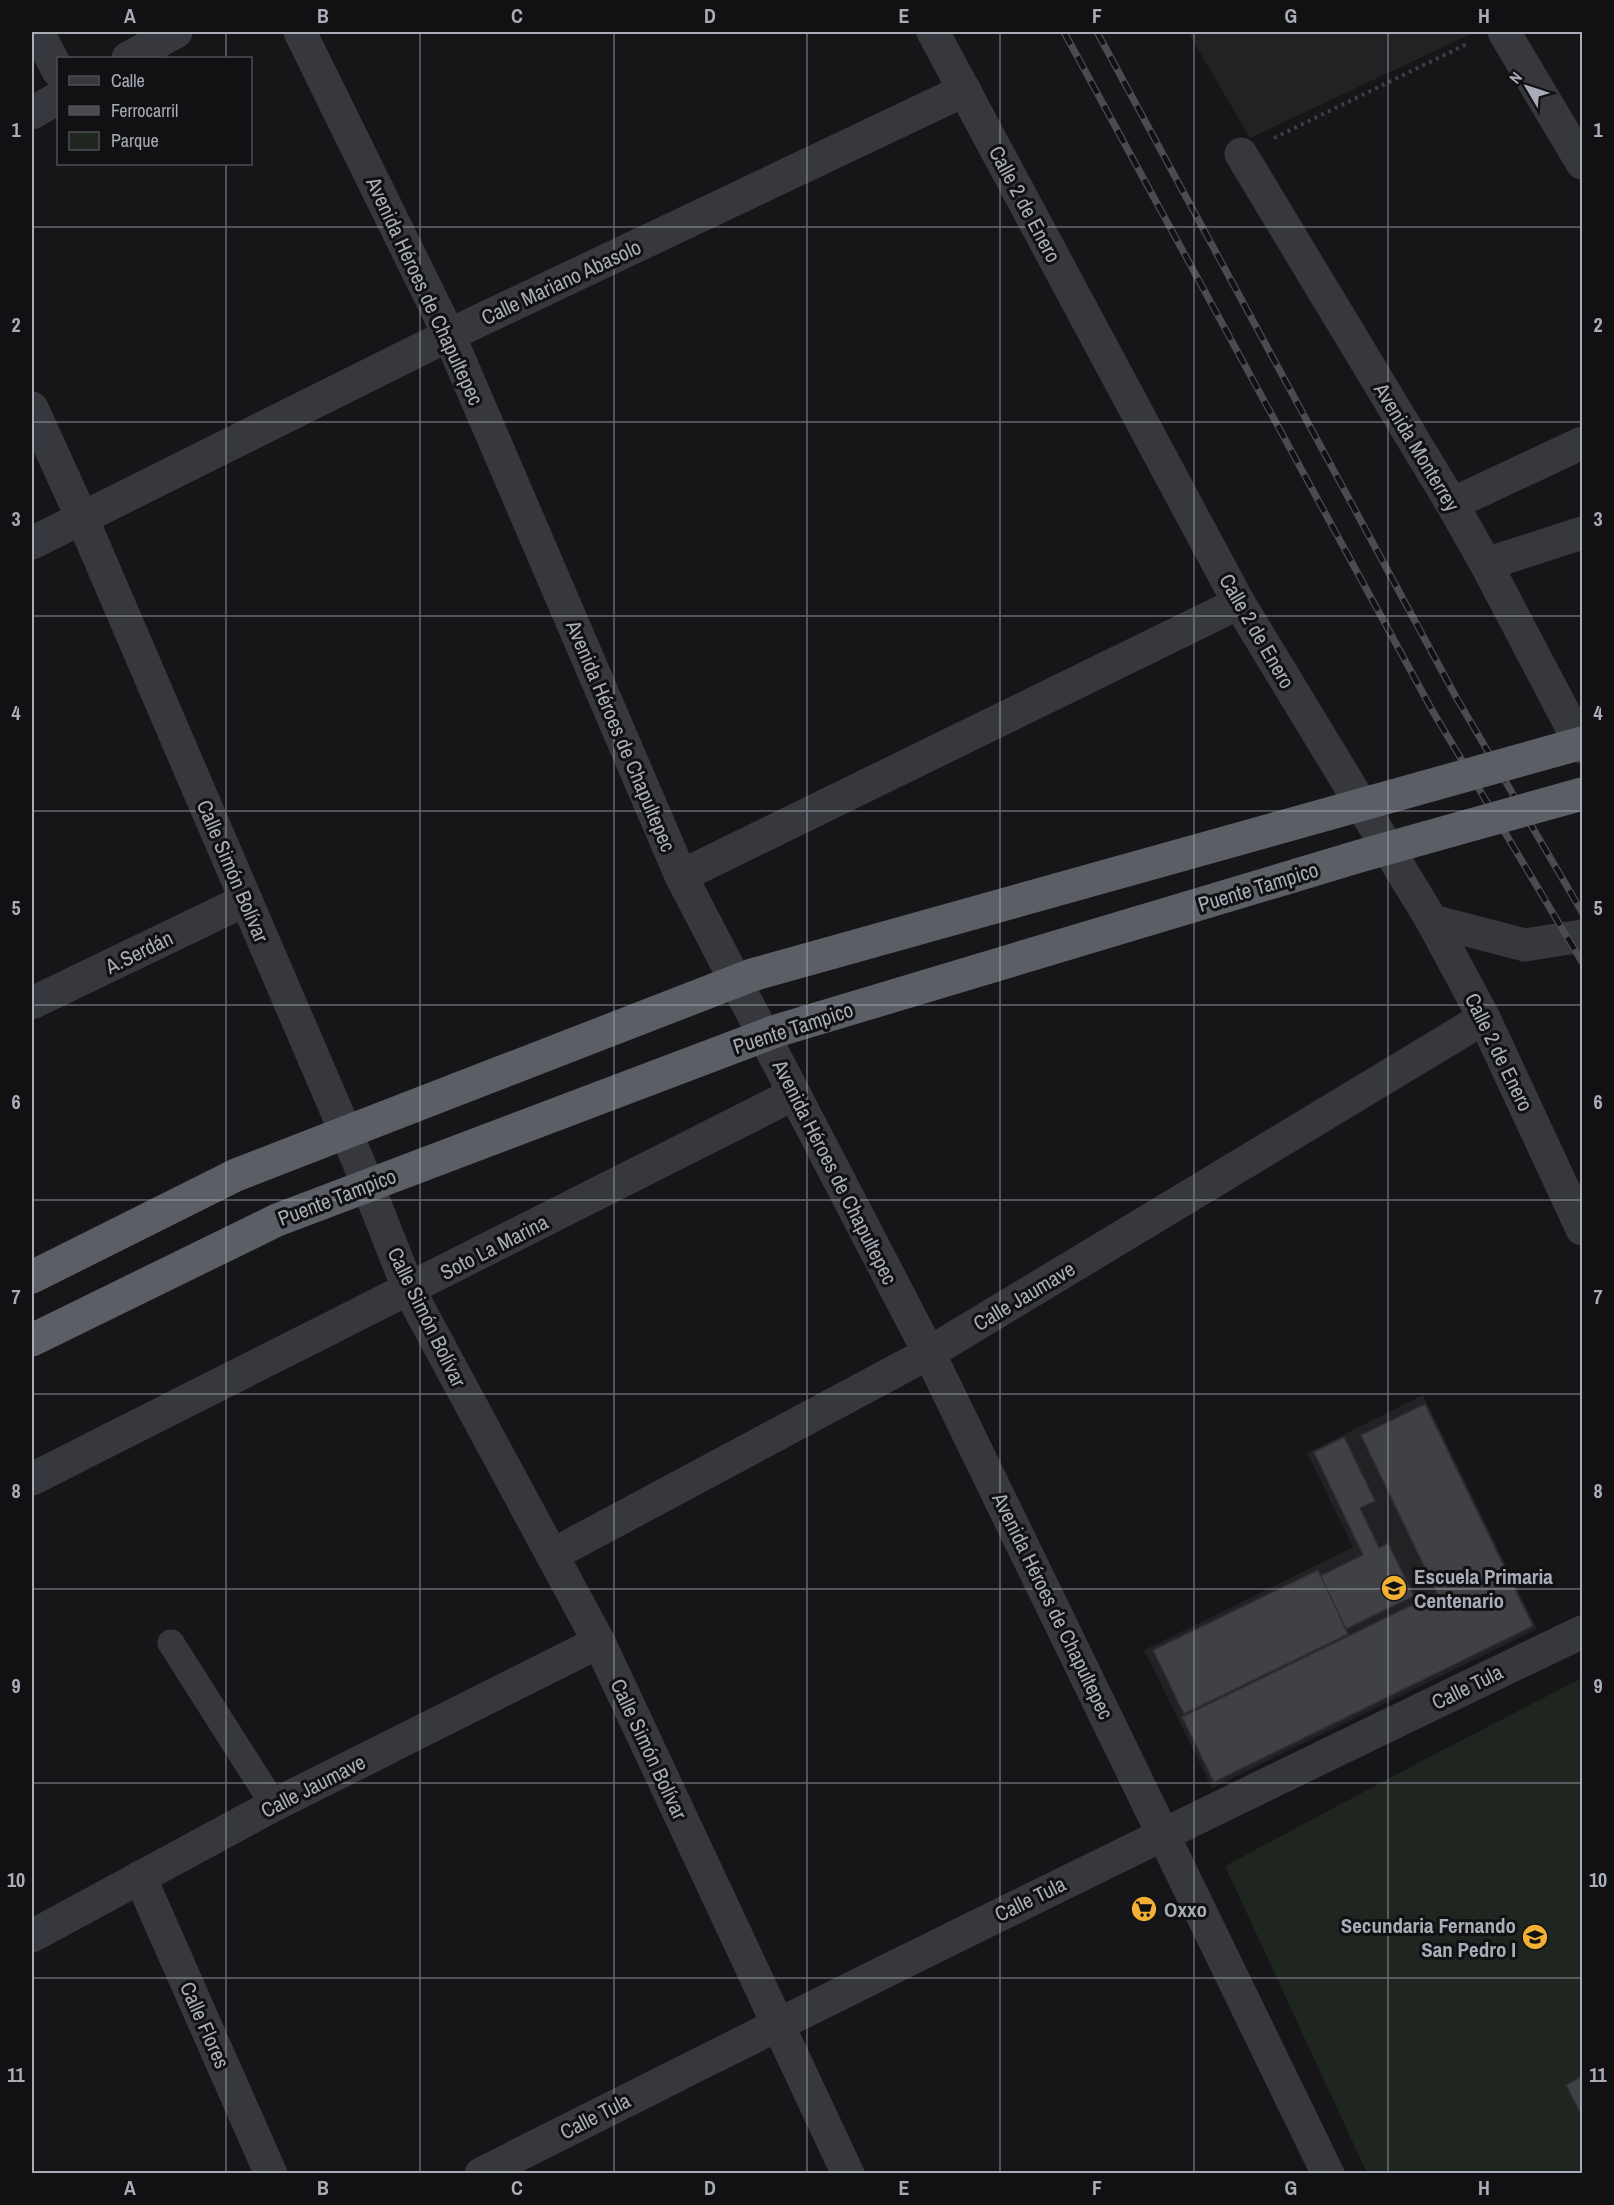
<svg xmlns="http://www.w3.org/2000/svg" width="1614" height="2205" font-family="'Archivo Narrow',sans-serif">
  <style>
    .built { fill: #222225 }
    .green { fill: #1e261f }
    .building { fill: #404145; stroke: #303034; stroke-width: 1.5 }
    .lines { fill: none; stroke-linecap: round; stroke-linejoin: round }
    .path { stroke: #3d3f44; stroke-width: 4; stroke-dasharray: 3 4.5; stroke-linecap: butt }
    .pedestrian { stroke: #37383d; stroke-width: 27 }
    .minor { stroke: #37383d; stroke-width: 33 }
    .tertiary { stroke: #37383d; stroke-width: 33 }
    .rail-casing { stroke: #4a4c52; stroke-width: 7 }
    .rail { stroke: #111113; stroke-width: 4.5; stroke-dasharray: 14; stroke-linecap: butt }
    .trunk-bridge { stroke: #5b5e65; stroke-width: 33 }
    .grid { fill: none; stroke: #a8adb8; stroke-width: 1.5; stroke-opacity: 0.55 }
    .labels { text-anchor: middle; dominant-baseline: central; stroke-width: 6; stroke-linejoin: round; paint-order: stroke }
    .street-label { font-size: 21px; fill: #a8adb8; stroke: #111113 }
    .poi-label { font-size: 21px; font-weight: bold; fill: #a8adb8; stroke: #111113; text-anchor: start }
    .neatline { fill: none; stroke: #a8adb8; stroke-width: 2 }
    .grid-label { font-size: 20px; text-anchor: middle; font-weight: bold; fill: #a8adb8 }
  </style>
  <rect width="100%" height="100%" fill="#161618"/>
  <g class="built">
    <path d="M 1188,32 L 1475,32 L 1250,138 Z"/>
    <path d="M 1423,1395 L 1537,1629 L 1212,1788 L 1144,1650 L 1353,1547 L 1307,1453 Z"/>
  </g>
  <path class="green" d="M 1582,1678 L 1582,2173 L 1367,2173 L 1225,1866 L 1433,1755 Z"/>
  <g class="building">
    <path d="M 1425,1404 L 1533,1626 L 1214,1782 L 1182,1717 L 1437,1593 L 1361,1435 Z"/>
    <path d="M 1344,1437 L 1375,1501 L 1360,1508 L 1379,1548 L 1388,1543 L 1414,1596 L 1346,1629 L 1320,1576 L 1363,1555 L 1314,1452 Z"/>
    <path d="M 1318,1570 L 1348,1634 L 1184,1714 L 1153,1650 Z"/>
    <path d="M 1582,2076 L 1582,2116 L 1566,2085 Z"/>
  </g>
  <g class="lines">
    <path class="path" d="M 1274,138 L 1469,43"/>
    <path class="pedestrian" d="M 171,1643 L 274,1805"/>
    <g class="minor">
      <path d="M 38,32 L 58,71"/>
      <path d="M 933,32 L 1239,603 L 1432,921 L 1484,1018 L 1582,1229"/>
      <path d="M 1504,32 L 1582,163"/>
      <path d="M 128,58 L 176,32"/>
      <path d="M 32,113 L 58,98"/>
      <path d="M 1241,154 L 1452,504 L 1486,564 L 1582,747"/>
      <path d="M 32,408 L 82,518 L 358,1161 L 409,1290 L 599,1642 L 848,2174"/>
      <path d="M 1452,504 L 1582,443"/>
      <path d="M 32,543 L 449,335 L 965,90"/>
      <path d="M 1486,564 L 1582,533"/>
      <path d="M 681,876 L 1239,603"/>
      <path d="M 1432,921 L 1525,945 L 1582,936"/>
      <path d="M 32,1003 L 246,900"/>
      <path d="M 32,1479 L 794,1094"/>
      <path d="M 552,1555 L 929,1353 L 1484,1018"/>
      <path d="M 140,1877 L 271,2174"/>
      <path d="M 32,1936 L 274,1805 L 599,1642"/>
      <path d="M 481,2174 C 846,1989 1213,1809 1582,1632"/>
    </g>
    <path class="tertiary" d="M 300,32 L 449,335 L 681,876 L 929,1353 L 1328,2174"/>
    <g class="rail-casing">
      <g id="rail">
        <path d="M 1064,32 L 1432,710 L 1582,962"/>
        <path d="M 1097,32 L 1456,697 L 1582,912"/>
      </g>
    </g>
    <use href="#rail" class="rail"/>
    <g class="trunk-bridge">
      <path d="M 32,1277 L 236,1175 L 752,975 L 1582,743"/>
      <path d="M 32,1340 L 277,1220 L 776,1031 L 1360,856 L 1582,794"/>
    </g>
  </g>
  <path class="grid" d="M 226,32 L 226,58M 420,32 L 420,2174M 614,32 L 614,2174M 807,32 L 807,2174M 1000,32 L 1000,2174M 1194,32 L 1194,2174M 1388,32 L 1388,2174M 226,164 L 226,2174M 32,227 L 1582,227M 32,422 L 1582,422M 32,616 L 1582,616M 32,811 L 1582,811M 32,1005 L 1582,1005M 32,1200 L 1582,1200M 32,1394 L 1582,1394M 32,1589 L 1582,1589M 32,1783 L 1582,1783M 32,1978 L 1582,1978"/>
  <defs>
    <g id="school-disc" transform="scale(1.35)"><circle r="9.5" fill="#f2b134" stroke="#111113"/><path d="M0-5L7-2L0 1L-7-2ZM-4 1L0 2.5L4 1V4Q0 6-4 4Z" fill="#111"/></g>
    <g id="supermarket-disc" transform="scale(1.35)"><circle r="9.5" fill="#f2b134" stroke="#111113"/><path d="M-6-5.5h2.5l.6 2H6L4.5 2H-2.5L-4.4-4H-6ZM-1.5 3.2a1.3 1.3 0 1 0 .1 0ZM3 3.2a1.3 1.3 0 1 0 .1 0Z" fill="#111"/></g>
  </defs>
  <g fill-rule="evenodd">
    <use href="#school-disc" x="1394" y="1588"/>
    <use href="#supermarket-disc" x="1144" y="1909"/>
    <use href="#school-disc" x="1535" y="1937"/>
  </g>
  <g class="labels">
    <g class="street-label">
      <text transform="translate(1025 204) rotate(62)">Calle 2 de Enero</text>
      <text transform="translate(561 282) rotate(-25)">Calle Mariano Abasolo</text>
      <text transform="translate(425 291) rotate(65)">Avenida Héroes de Chapultepec</text>
      <text transform="translate(1417 447) rotate(59)">Avenida Monterrey</text>
      <text transform="translate(1257 631) rotate(60)">Calle 2 de Enero</text>
      <text transform="translate(621 736) rotate(67)">Avenida Héroes de Chapultepec</text>
      <text transform="translate(233 871) rotate(67)">Calle Simón Bolívar</text>
      <text transform="translate(1258 887) rotate(-17)">Puente Tampico</text>
      <text transform="translate(139 952) rotate(-26)">A.Serdán</text>
      <text transform="translate(793 1028) rotate(-18)">Puente Tampico</text>
      <text transform="translate(1499 1052) rotate(64)">Calle 2 de Enero</text>
      <text transform="translate(835 1172) rotate(63)">Avenida Héroes de Chapultepec</text>
      <text transform="translate(337 1197) rotate(-21)">Puente Tampico</text>
      <text transform="translate(494 1247) rotate(-27)">Soto La Marina</text>
      <text transform="translate(1024 1296) rotate(-31)">Calle Jaumave</text>
      <text transform="translate(427 1317) rotate(64)">Calle Simón Bolívar</text>
      <text transform="translate(1053 1606) rotate(64)">Avenida Héroes de Chapultepec</text>
      <text transform="translate(1467 1687) rotate(-26)">Calle Tula</text>
      <text transform="translate(649 1749) rotate(65)">Calle Simón Bolívar</text>
      <text transform="translate(313 1786) rotate(-27)">Calle Jaumave</text>
      <text transform="translate(1030 1899) rotate(-26)">Calle Tula</text>
      <text transform="translate(205 2025) rotate(66)">Calle Flores</text>
      <text transform="translate(595 2116) rotate(-27)">Calle Tula</text>
    </g>
    <g class="poi-label">
      <text x="1414" y="1576">Escuela Primaria<tspan x="1414" dy="24">Centenario</tspan></text>
      <text x="1164" y="1909">Oxxo</text>
      <text x="1516" y="1925" text-anchor="end">Secundaria Fernando<tspan x="1516" dy="24">San Pedro I</tspan></text>
    </g>
  </g>
  <rect width="1614" height="2205" fill="none" stroke="#111113" stroke-width="66"/>
  <rect x="57" y="57" width="195" height="108" fill="#111113" stroke="#4d4f55" stroke-width="1.5"/>
  <rect x="69" y="76" width="30" height="9" fill="#37383d" stroke="#4d4f55" stroke-width="1.5"/>
  <text x="111" y="87" font-size="18" fill="#a8adb8">Calle</text>
  <rect x="69" y="106" width="30" height="9" fill="#4a4c52" stroke="#4d4f55" stroke-width="1.5"/>
  <text x="111" y="117" font-size="18" fill="#a8adb8">Ferrocarril</text>
  <rect x="69" y="132" width="30" height="18" fill="#1e261f" stroke="#4d4f55" stroke-width="1.5"/>
  <text x="111" y="147" font-size="18" fill="#a8adb8">Parque</text>
  <g transform="translate(1527 87) rotate(309)" stroke="#111113" stroke-width="4.5" paint-order="stroke">
  <path d="M0-4.5L10 22L0 15L-10 22Z" fill="#a8adb8"/>
  <text y="-9" font-size="16" font-weight="bold" text-anchor="middle" fill="#a8adb8">N</text>
  </g>
  <rect x="33" y="33" width="1548" height="2139" class="neatline"/>
  <g class="grid-label">
    <text x="130" y="23">A</text>
    <text x="323" y="23">B</text>
    <text x="517" y="23">C</text>
    <text x="710" y="23">D</text>
    <text x="904" y="23">E</text>
    <text x="1097" y="23">F</text>
    <text x="1291" y="23">G</text>
    <text x="1484" y="23">H</text>
    <text x="16" y="137">1</text>
    <text x="1598" y="137">1</text>
    <text x="16" y="332">2</text>
    <text x="1598" y="332">2</text>
    <text x="16" y="526">3</text>
    <text x="1598" y="526">3</text>
    <text x="16" y="720">4</text>
    <text x="1598" y="720">4</text>
    <text x="16" y="915">5</text>
    <text x="1598" y="915">5</text>
    <text x="16" y="1109">6</text>
    <text x="1598" y="1109">6</text>
    <text x="16" y="1304">7</text>
    <text x="1598" y="1304">7</text>
    <text x="16" y="1498">8</text>
    <text x="1598" y="1498">8</text>
    <text x="16" y="1693">9</text>
    <text x="1598" y="1693">9</text>
    <text x="16" y="1887">10</text>
    <text x="1598" y="1887">10</text>
    <text x="16" y="2082">11</text>
    <text x="1598" y="2082">11</text>
    <text x="130" y="2195">A</text>
    <text x="323" y="2195">B</text>
    <text x="517" y="2195">C</text>
    <text x="710" y="2195">D</text>
    <text x="904" y="2195">E</text>
    <text x="1097" y="2195">F</text>
    <text x="1291" y="2195">G</text>
    <text x="1484" y="2195">H</text>
  </g>
</svg>
